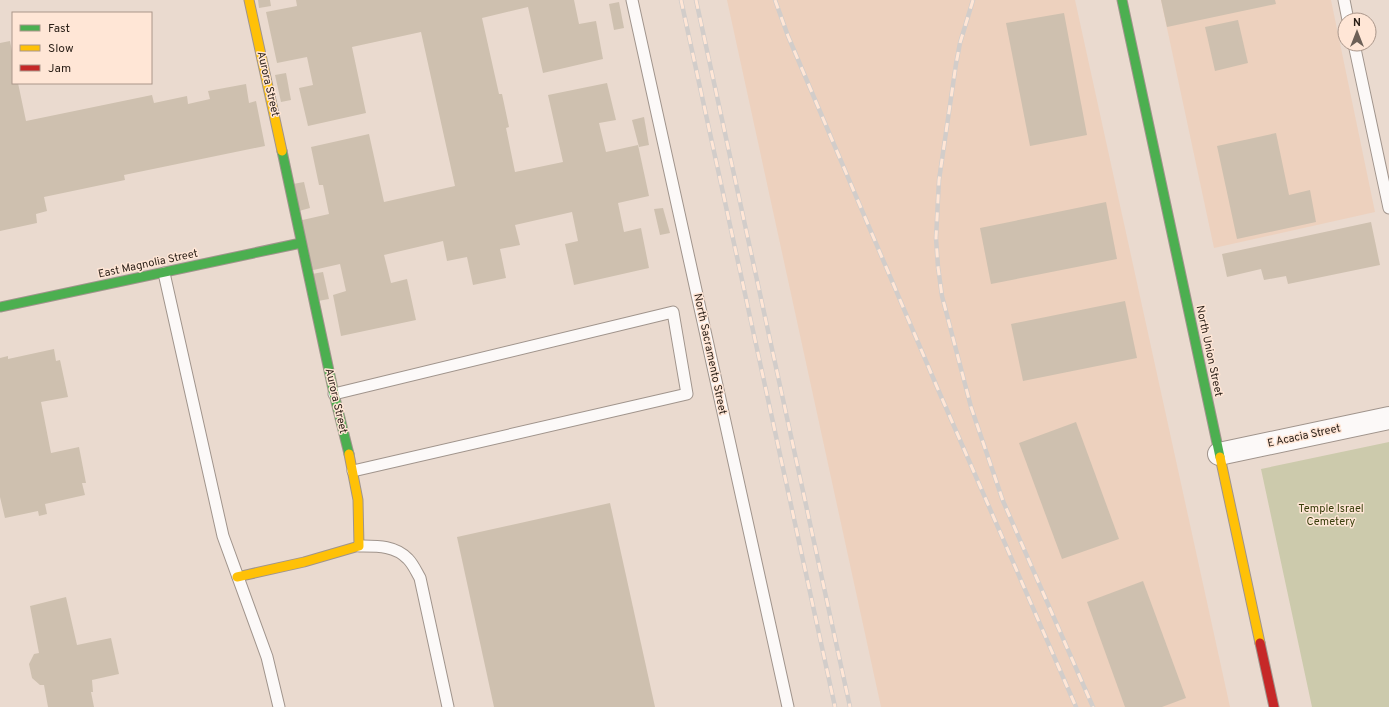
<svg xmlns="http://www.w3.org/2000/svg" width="1389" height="707" font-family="Overpass,sans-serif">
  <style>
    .built { fill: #edd1be }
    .green { fill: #cccaac }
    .building { fill: #cec0af }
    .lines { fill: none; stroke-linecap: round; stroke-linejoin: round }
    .lane-casing { stroke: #a0948c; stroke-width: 13 }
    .street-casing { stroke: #a0948c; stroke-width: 24 }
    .fast-casing { stroke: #a0948c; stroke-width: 11 }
    .slow-casing { stroke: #a0948c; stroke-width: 11 }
    .jam-casing { stroke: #a0948c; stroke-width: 11 }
    .lane { stroke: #fcf9f8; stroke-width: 11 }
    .street { stroke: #fcf9f8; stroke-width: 22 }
    .fast { stroke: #4caf50; stroke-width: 9 }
    .slow { stroke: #ffc107; stroke-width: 9 }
    .jam { stroke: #c62828; stroke-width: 9 }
    .rail-casing { stroke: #d2cdca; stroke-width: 4.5 }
    .rail { stroke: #ffe6d6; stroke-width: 3; stroke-dasharray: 9; stroke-linecap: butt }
    .labels { text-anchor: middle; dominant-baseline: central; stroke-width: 3; stroke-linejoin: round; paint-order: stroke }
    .street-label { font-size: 11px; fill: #2a1f17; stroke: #ffe6d6 }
    .park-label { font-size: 11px; fill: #383e0b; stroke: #ffe6d6 }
  </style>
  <rect width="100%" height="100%" fill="#eadacf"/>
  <g class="built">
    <path d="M 727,0 L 1075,0 L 1230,707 L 881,707 Z"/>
    <path d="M 1161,0 L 1331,0 L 1375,212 L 1214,248 Z"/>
  </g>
  <path class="green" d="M 1389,442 L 1389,707 L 1312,707 L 1261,469 Z"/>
  <g class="building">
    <path d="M 258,0 L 270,0 L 271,6 L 259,8 Z"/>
    <path d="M 296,0 L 574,0 L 579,24 L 596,21 L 603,59 L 543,73 L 528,7 L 482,18 L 499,94 L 502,94 L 509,127 L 506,128 L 515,172 L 563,162 L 548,95 L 607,83 L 616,120 L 599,123 L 606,152 L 638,145 L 649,196 L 618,203 L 624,232 L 641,228 L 649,268 L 574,285 L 565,244 L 578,241 L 572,212 L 515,225 L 520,245 L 500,249 L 506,278 L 473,285 L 467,257 L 447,261 L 443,241 L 384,255 L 391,283 L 407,279 L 416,320 L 341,336 L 333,295 L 346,291 L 340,264 L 309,271 L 298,221 L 329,214 L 323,185 L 319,185 L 311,147 L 369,134 L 384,202 L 455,186 L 421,32 L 352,47 L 366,113 L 308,126 L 299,88 L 313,85 L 307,57 L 277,63 L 266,12 L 297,6 Z"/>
    <path d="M 1161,0 L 1275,0 L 1276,4 L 1167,27 Z"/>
    <path d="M 619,2 L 624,28 L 614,30 L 609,4 Z"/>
    <path d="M 1064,13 L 1087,135 L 1030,146 L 1006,23 Z"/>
    <path d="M 1238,20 L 1248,63 L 1215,71 L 1205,27 Z"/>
    <path d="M 10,41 L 13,56 L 13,83 L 18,83 L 26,121 L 152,95 L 154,103 L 187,96 L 188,104 L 210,99 L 208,91 L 246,84 L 249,103 L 256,101 L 265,146 L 124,175 L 125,180 L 44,197 L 47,211 L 36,214 L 37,223 L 0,231 L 0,43 Z"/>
    <path d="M 286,73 L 291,100 L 281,102 L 275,75 Z"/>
    <path d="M 644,117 L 649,145 L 639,147 L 632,120 Z"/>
    <path d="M 1276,133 L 1289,195 L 1310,190 L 1316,222 L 1237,239 L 1217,146 Z"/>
    <path d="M 304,182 L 310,208 L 299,211 L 293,184 Z"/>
    <path d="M 1106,202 L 1117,259 L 991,284 L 980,228 Z"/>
    <path d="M 663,208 L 670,233 L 660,235 L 654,209 Z"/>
    <path d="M 1371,222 L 1380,265 L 1288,284 L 1286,276 L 1264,280 L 1261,269 L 1227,277 L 1222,254 Z"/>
    <path d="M 323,272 L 329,299 L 318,301 L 312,274 Z"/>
    <path d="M 1125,301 L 1137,358 L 1023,381 L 1011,324 Z"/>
    <path d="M 54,349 L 56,361 L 60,360 L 68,397 L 41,402 L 51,453 L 79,447 L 86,483 L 82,483 L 85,495 L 45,504 L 47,514 L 39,516 L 38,511 L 5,518 L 0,497 L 0,358 L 8,356 L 8,359 Z"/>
    <path d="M 1076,422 L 1119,539 L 1062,559 L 1019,443 Z"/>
    <path d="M 610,503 L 655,707 L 494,707 L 457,537 Z"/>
    <path d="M 1143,581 L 1186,698 L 1162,707 L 1125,707 L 1087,602 Z"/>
    <path d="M 66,597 L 77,645 L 111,638 L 119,674 L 92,680 L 93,692 L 91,692 L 94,707 L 48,707 L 44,685 L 40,685 L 32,678 L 29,664 L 34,654 L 39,653 L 30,606 Z"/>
  </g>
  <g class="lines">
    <g class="lane-casing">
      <g id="lane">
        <path d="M 632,0 L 788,707"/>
        <path d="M 1344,0 L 1348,20"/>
        <path d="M 1354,44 L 1389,208"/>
        <path d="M 164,273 L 223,536 L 267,657 L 279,707"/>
        <path d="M 334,394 L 673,312 L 687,394 L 353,471"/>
        <path d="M 359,546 C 376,546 395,545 408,559 C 413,564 416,571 420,578 L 448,707"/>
      </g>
    </g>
    <g class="street-casing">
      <path id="street" d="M 1219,454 L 1389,418"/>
    </g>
    <g class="fast-casing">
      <g id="fast">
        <path d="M 1122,0 L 1220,457"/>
        <path d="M 282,151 L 334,394 L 349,454"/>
        <path d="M 0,307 L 301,243"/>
      </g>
    </g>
    <g class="slow-casing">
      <g id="slow">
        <path d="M 249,0 L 282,151"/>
        <path d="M 1220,457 L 1260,643"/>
        <path d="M 237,577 L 304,562 L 359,546 L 358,500 L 349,454"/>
      </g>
    </g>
    <g class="jam-casing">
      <path id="jam" d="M 1260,643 L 1274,707"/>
    </g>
    <use href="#lane" class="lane"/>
    <use href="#street" class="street"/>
    <use href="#fast" class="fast"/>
    <use href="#slow" class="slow"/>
    <use href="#jam" class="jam"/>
    <g class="rail-casing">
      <g id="rail">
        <path d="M 681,0 L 835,707"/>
        <path d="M 696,0 L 850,707"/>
        <path d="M 775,0 L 788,36 L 937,387 L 1076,707"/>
        <path d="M 973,0 L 960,43 L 956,64 L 939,180 L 936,238 L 938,267 L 942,296 L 971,407 L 1003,501 L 1093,707"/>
      </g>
    </g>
    <use href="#rail" class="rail"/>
  </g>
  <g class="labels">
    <g class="street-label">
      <text transform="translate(268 84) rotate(77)">Aurora Street</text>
      <text transform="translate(148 264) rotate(-12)">East Magnolia Street</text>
      <text transform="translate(1209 351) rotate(78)">North Union Street</text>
      <text transform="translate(710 354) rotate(78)">North Sacramento Street</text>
      <text transform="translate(336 401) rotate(77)">Aurora Street</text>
      <text transform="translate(1304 436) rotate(-12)">E Acacia Street</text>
    </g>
    <g class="park-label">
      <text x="1331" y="509">Temple Israel<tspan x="1331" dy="13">Cemetery</tspan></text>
    </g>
  </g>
  <rect x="12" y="12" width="140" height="72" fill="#ffe6d6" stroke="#aa968a"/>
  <rect x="20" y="25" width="20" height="6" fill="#4caf50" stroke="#aa968a"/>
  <text x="48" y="32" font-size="12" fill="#2a1f17">Fast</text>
  <rect x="20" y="45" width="20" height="6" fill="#ffc107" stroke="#aa968a"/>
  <text x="48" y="52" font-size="12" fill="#2a1f17">Slow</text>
  <rect x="20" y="65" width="20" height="6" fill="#c62828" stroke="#aa968a"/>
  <text x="48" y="72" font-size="12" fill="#2a1f17">Jam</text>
  <g transform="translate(1357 32)"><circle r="19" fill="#ffe6d6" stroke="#aa968a"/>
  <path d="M0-3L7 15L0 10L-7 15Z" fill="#6d6057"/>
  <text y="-6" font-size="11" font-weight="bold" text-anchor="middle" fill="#2a1f17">N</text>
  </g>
</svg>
